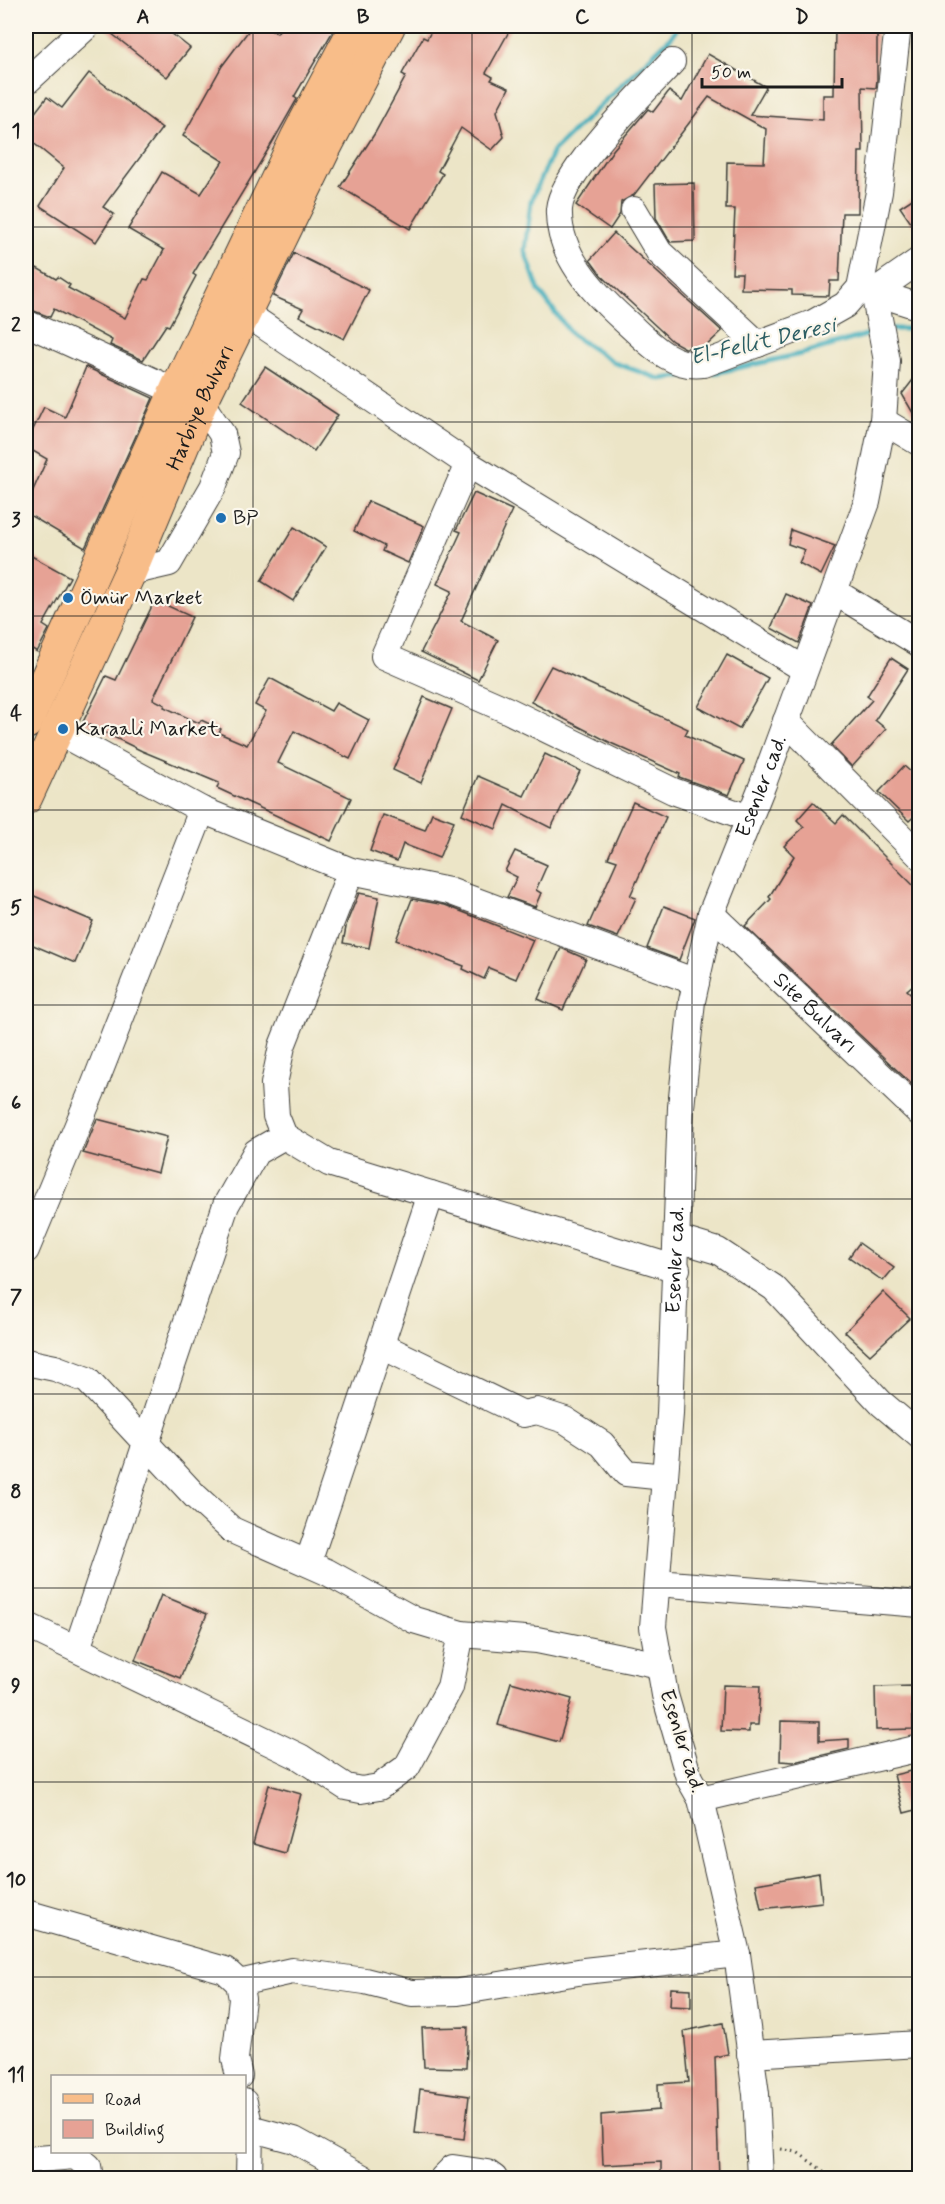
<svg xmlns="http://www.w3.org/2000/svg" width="945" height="2204" font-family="Mynerve,sans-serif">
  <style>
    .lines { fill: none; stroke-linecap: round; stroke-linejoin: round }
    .stream { stroke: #40aebc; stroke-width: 5 }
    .building { fill: #e6a295 }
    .minor-casing { stroke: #3b3a36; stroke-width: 28 }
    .major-casing { stroke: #3b3a36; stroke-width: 34 }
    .path { stroke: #3b3a36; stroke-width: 3; stroke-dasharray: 1.5 4.5; stroke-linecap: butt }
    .minor { stroke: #fff; stroke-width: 26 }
    .major { stroke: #f8bd89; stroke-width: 32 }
    .grid { fill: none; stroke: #1c1c1c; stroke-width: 1.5; stroke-opacity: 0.55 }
    .poi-dot { fill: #1f6fb2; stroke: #fbf7ec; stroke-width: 2 }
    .labels { text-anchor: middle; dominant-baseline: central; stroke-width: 4.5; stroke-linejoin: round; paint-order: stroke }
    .street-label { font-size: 21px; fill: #1c1c1c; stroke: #fbf7ec }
    .poi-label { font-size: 21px; fill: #1c1c1c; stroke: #fbf7ec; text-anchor: start }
    .water-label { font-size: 22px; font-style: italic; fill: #2c5e64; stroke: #fbf7ec }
    .neatline { fill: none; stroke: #1c1c1c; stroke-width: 2 }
    .grid-label { font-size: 20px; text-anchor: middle; font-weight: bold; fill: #1c1c1c }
  </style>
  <rect width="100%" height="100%" fill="#fbf7ec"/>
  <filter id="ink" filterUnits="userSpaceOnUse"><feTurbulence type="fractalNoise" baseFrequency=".0167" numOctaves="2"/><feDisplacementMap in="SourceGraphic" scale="12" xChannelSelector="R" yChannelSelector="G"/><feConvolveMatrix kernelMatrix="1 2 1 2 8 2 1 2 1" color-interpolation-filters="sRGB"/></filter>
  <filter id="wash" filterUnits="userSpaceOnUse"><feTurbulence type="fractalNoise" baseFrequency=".008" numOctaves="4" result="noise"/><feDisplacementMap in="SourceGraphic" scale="24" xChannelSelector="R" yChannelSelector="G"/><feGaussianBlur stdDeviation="1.35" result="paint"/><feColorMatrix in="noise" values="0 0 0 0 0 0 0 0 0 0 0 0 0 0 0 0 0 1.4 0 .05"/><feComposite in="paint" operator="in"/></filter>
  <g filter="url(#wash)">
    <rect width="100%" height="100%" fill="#ece5c7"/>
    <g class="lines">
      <g class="stream">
        <path d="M 678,26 L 672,36 L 553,151 L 531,201 L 525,251 L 539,291 L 572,335 L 615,363 L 660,379 L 693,375"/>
        <path d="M 888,329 L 920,329"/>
        <path d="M 714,373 L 801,354 L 873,333"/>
      </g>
    </g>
    <g id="blocks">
      <g class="building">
        <path d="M 102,26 L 162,26 L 190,48 L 167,77 Z"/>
        <path d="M 252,26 L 265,26 L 277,33 L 282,26 L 336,26 L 294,97 L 297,99 L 272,143 L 193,274 L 196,276 L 169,326 L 166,325 L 143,360 L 110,345 L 112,340 L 54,309 L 50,317 L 26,308 L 26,273 L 32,277 L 37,268 L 56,279 L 58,277 L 70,285 L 68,288 L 125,318 L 144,279 L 148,280 L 164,250 L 128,229 L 162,172 L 201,194 L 223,161 L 183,136 L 222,66 Z"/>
        <path d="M 434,26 L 512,26 L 486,73 L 493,77 L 491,80 L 509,88 L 497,111 L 504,137 L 492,150 L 461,128 L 438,171 L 443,174 L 410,229 L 340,187 L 375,133 L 406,76 L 402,74 L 423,37 L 427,39 Z"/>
        <path d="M 835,26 L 877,26 L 877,80 L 876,88 L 862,87 L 863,152 L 859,152 L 858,213 L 842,213 L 839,281 L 830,281 L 829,296 L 792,295 L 792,290 L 741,289 L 742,273 L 732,273 L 735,209 L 726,209 L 727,162 L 764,163 L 766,129 L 709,97 L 634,195 L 621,202 L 620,214 L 610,229 L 576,205 L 613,150 L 648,109 L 653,112 L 669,91 L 682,101 L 708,54 L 766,87 L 750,115 L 823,120 L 823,95 L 834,95 Z"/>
        <path d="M 89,73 L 162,128 L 103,207 L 114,214 L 96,242 L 40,206 L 64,168 L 26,137 L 26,124 L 47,97 L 62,108 Z"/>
        <path d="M 694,183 L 695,241 L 670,242 L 656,218 L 655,184 Z"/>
        <path d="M 920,194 L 920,236 L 900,207 Z"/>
        <path d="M 614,233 L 722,331 L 704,348 L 685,348 L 672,341 L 601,275 L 590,260 Z"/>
        <path d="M 294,253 L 369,290 L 344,339 L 299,316 L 303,309 L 273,296 Z"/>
        <path d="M 86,367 L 153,398 L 85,548 L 26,513 L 26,506 L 47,459 L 26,447 L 26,444 L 44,407 L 65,417 Z"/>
        <path d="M 265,367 L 338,415 L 314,451 L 242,402 Z"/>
        <path d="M 920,371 L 920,425 L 902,394 Z"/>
        <path d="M 474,493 L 512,510 L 461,621 L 498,640 L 478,680 L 421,652 L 452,591 L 437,584 L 461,532 L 456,530 Z"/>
        <path d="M 368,501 L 424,526 L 408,563 L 382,551 L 384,546 L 354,531 Z"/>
        <path d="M 294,527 L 326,547 L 293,601 L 261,581 Z"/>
        <path d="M 791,530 L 835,546 L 821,575 L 799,563 L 805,550 L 788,544 Z"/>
        <path d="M 26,553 L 70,577 L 43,625 L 49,629 L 37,652 L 26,645 Z"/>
        <path d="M 786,594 L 813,606 L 799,643 L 771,628 Z"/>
        <path d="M 155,600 L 192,617 L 153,699 L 165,705 L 164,707 L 199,723 L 201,720 L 221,729 L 219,733 L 247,745 L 266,711 L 255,705 L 270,678 L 331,711 L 336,703 L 369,720 L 350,759 L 294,731 L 278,763 L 351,798 L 331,841 L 217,788 L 219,783 L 142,751 L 83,722 L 106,676 L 116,680 Z"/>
        <path d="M 727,655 L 768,678 L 739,729 L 698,707 Z"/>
        <path d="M 891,658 L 908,669 L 875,720 L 886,729 L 852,767 L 831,745 L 872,700 L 867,696 Z"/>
        <path d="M 551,666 L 688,729 L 685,735 L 744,761 L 729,795 L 679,777 L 680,774 L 613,744 L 531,702 Z"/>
        <path d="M 424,697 L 452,709 L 421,783 L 393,770 Z"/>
        <path d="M 545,754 L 580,771 L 551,828 L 506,805 L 496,829 L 462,814 L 478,776 L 524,796 Z"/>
        <path d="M 904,766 L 920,780 L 920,811 L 909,821 L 879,792 Z"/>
        <path d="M 633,802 L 666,817 L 630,896 L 636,898 L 618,937 L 588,926 L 617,861 L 608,858 Z"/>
        <path d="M 813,802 L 836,823 L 843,815 L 920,892 L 920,979 L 907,990 L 920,1002 L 920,1092 L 745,926 L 771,899 L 769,897 L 794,856 L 784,846 L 804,827 L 797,820 Z"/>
        <path d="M 432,813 L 454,821 L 439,858 L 403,844 L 397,861 L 370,851 L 383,815 L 425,830 Z"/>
        <path d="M 515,851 L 547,865 L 536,890 L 541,893 L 535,907 L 507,897 L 517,877 L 505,871 Z"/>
        <path d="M 359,893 L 379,897 L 369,948 L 343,943 L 347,922 Z"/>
        <path d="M 32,895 L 93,921 L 75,963 L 26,942 L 26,910 Z"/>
        <path d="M 412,899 L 445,905 L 533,940 L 516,979 L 489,968 L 484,979 L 463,969 L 464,966 L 396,940 Z"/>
        <path d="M 664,906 L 695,918 L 679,960 L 647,948 Z"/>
        <path d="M 561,948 L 586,959 L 563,1010 L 538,999 Z"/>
        <path d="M 97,1119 L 167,1137 L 158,1173 L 83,1153 Z"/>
        <path d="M 859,1243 L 894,1268 L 883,1281 L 849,1257 Z"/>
        <path d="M 883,1292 L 910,1318 L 870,1355 L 845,1332 Z"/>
        <path d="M 161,1595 L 207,1614 L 180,1678 L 135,1660 Z"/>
        <path d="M 511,1682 L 572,1699 L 559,1742 L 498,1725 Z"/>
        <path d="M 723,1685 L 760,1686 L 758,1725 L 749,1725 L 749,1732 L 721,1731 Z"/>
        <path d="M 912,1686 L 913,1729 L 876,1730 L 875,1687 Z"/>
        <path d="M 781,1721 L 819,1722 L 819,1741 L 849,1739 L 849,1749 L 794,1762 L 780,1761 Z"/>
        <path d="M 915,1770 L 920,1785 L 920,1809 L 904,1813 L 894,1775 Z"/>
        <path d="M 269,1785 L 301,1794 L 285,1853 L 253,1844 Z"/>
        <path d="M 819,1873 L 822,1902 L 761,1909 L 756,1884 Z"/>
        <path d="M 671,1988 L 691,1989 L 691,2007 L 670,2006 Z"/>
        <path d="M 723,2023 L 728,2054 L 715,2057 L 719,2178 L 661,2178 L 661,2162 L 603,2165 L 601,2115 L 659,2110 L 658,2084 L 689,2082 L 684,2031 Z"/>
        <path d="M 468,2027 L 466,2068 L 424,2067 L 422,2028 Z"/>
        <path d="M 420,2089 L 469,2096 L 464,2139 L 415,2133 Z"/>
      </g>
    </g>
  </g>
  <g filter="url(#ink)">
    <use href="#blocks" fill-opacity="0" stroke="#3b3a36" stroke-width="1.5"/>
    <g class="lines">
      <g class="minor-casing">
        <g id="minor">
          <path d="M 672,62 C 645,91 562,171 559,209 C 557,254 593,292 624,320 C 648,341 670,369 704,364 L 813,323 L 845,305 L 860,288"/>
          <path d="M 26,82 L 87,26"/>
          <path d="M 634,210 L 659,252 L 758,344"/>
          <path d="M 920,260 L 874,292 L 920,307"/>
          <path d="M 229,302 L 468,464 L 804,669"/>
          <path d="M 26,323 L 201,403 L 222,434 L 226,453 L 213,487 L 169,563 L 130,572"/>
          <path d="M 883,421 L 920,443"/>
          <path d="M 468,464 L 384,656 L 507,710 L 673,791 L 749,818"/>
          <path d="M 835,592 L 920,644"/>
          <path d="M 786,721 L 920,856"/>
          <path d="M 57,731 L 202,810 L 351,871 L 449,891 L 696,982"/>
          <path d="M 351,871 L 282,1046 L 274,1084 L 276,1116 L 284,1136 L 329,1163 L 677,1269"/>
          <path id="s1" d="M 711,914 L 920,1113"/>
          <path d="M 678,1239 L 718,1251 L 774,1288 L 881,1403 L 920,1436"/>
          <path d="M 26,1250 L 92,1091 L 202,810"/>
          <path d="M 382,1346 L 523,1414 L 537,1411 L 565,1420 L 602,1444 L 626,1473 L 665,1477"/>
          <path d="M 26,1362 L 55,1368 L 87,1380 L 195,1496 L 232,1530 L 327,1572 L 414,1620 L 461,1634 L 537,1640 L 660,1665"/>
          <path d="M 308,1563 L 431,1194"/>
          <path d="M 657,1583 L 920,1604"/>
          <path d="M 26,1625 L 300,1757 L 346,1787 L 361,1790 L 379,1787 L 407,1767 L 450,1687 L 461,1634"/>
          <path d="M 77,1649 L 226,1205 L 256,1152 L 284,1136"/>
          <path d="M 701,1799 L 920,1748"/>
          <path d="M 26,1913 L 225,1970 L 239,1983 L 242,1999 L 235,2059 L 239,2076"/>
          <path d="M 239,1983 L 292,1971 L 365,1981 L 412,1993 L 458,1992 L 584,1971 L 737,1954"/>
          <path d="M 750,2054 L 920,2044"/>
          <path d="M 244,2102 L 250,2128 L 249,2178"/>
          <path d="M 250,2128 L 294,2140 L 363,2178"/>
          <path d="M 26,2160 L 75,2156 L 88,2166 L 90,2178"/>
          <path d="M 443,2178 L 453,2168 L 487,2173 L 494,2178"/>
          <path id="s2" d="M 760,2178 L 756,2094 L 737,1954 L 701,1799 L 689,1778 L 665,1695 L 653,1627 L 670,1414 L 681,1107 L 692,1001 L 711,914 L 763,784 L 867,502 L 883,421 L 887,361 L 874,292 L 860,288 L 879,192 L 898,26"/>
        </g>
      </g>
      <g class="major-casing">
        <g id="major">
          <path d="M 26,723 L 176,390 L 297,137 L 356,26"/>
          <path id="s3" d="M 26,798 L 130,572 L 201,403 L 324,150 L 389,26"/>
        </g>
      </g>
      <path class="path" d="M 781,2149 L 797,2152 L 833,2178"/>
      <use href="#minor" class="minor"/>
      <use href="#major" class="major"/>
    </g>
  </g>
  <path class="grid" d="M 253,26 L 253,2178M 472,26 L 472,2178M 692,26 L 692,2178M 26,227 L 920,227M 26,422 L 920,422M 26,616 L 920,616M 26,810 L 920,810M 26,1005 L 920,1005M 26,1199 L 920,1199M 26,1394 L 920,1394M 26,1588 L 920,1588M 26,1782 L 920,1782M 26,1977 L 920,1977"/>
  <g class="poi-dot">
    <circle cx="221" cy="518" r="6"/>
    <circle cx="68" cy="598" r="6"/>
    <circle cx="63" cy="729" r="6"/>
  </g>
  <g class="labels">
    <g class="street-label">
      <text stroke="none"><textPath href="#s3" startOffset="428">Harbiye Bulvarı</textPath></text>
      <text stroke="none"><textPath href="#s2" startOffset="1418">Esenler cad.</textPath></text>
      <text stroke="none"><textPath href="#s1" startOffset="144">Site Bulvarı</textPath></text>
      <text stroke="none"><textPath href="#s2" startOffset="932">Esenler cad.</textPath></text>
      <text transform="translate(682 1741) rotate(72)">Esenler cad.</text>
    </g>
    <g class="poi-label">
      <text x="233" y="518">BP</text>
      <text x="80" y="598">Ömür Market</text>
      <text x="75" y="729">Karaali Market</text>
    </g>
    <g class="water-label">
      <text transform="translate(763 342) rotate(-13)">El-Fellit Deresi</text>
    </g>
  </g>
  <rect width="945" height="2204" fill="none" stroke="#fbf7ec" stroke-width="66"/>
  <rect x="51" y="2075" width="195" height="78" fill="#fbf7ec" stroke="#a29f99" stroke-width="1.5"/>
  <rect x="63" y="2094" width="30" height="9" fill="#f8bd89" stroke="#a29f99" stroke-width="1.5"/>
  <text x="105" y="2105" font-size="18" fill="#1c1c1c">Road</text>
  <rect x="63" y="2120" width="30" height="18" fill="#e6a295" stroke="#a29f99" stroke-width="1.5"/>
  <text x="105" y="2135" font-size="18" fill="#1c1c1c">Building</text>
  <path d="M702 78v9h140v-9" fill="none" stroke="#1c1c1c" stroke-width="3"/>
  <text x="711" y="78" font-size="18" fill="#1c1c1c" stroke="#fbf7ec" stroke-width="4.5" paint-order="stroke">50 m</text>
  <rect x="33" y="33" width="879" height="2138" class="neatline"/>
  <g class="grid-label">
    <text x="143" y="23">A</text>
    <text x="363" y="23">B</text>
    <text x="582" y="23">C</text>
    <text x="802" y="23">D</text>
    <text x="16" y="137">1</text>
    <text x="16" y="331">2</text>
    <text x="16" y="526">3</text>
    <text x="16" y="720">4</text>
    <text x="16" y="914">5</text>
    <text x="16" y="1109">6</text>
    <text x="16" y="1303">7</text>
    <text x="16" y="1498">8</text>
    <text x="16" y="1692">9</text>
    <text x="16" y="1886">10</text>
    <text x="16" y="2081">11</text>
  </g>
</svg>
